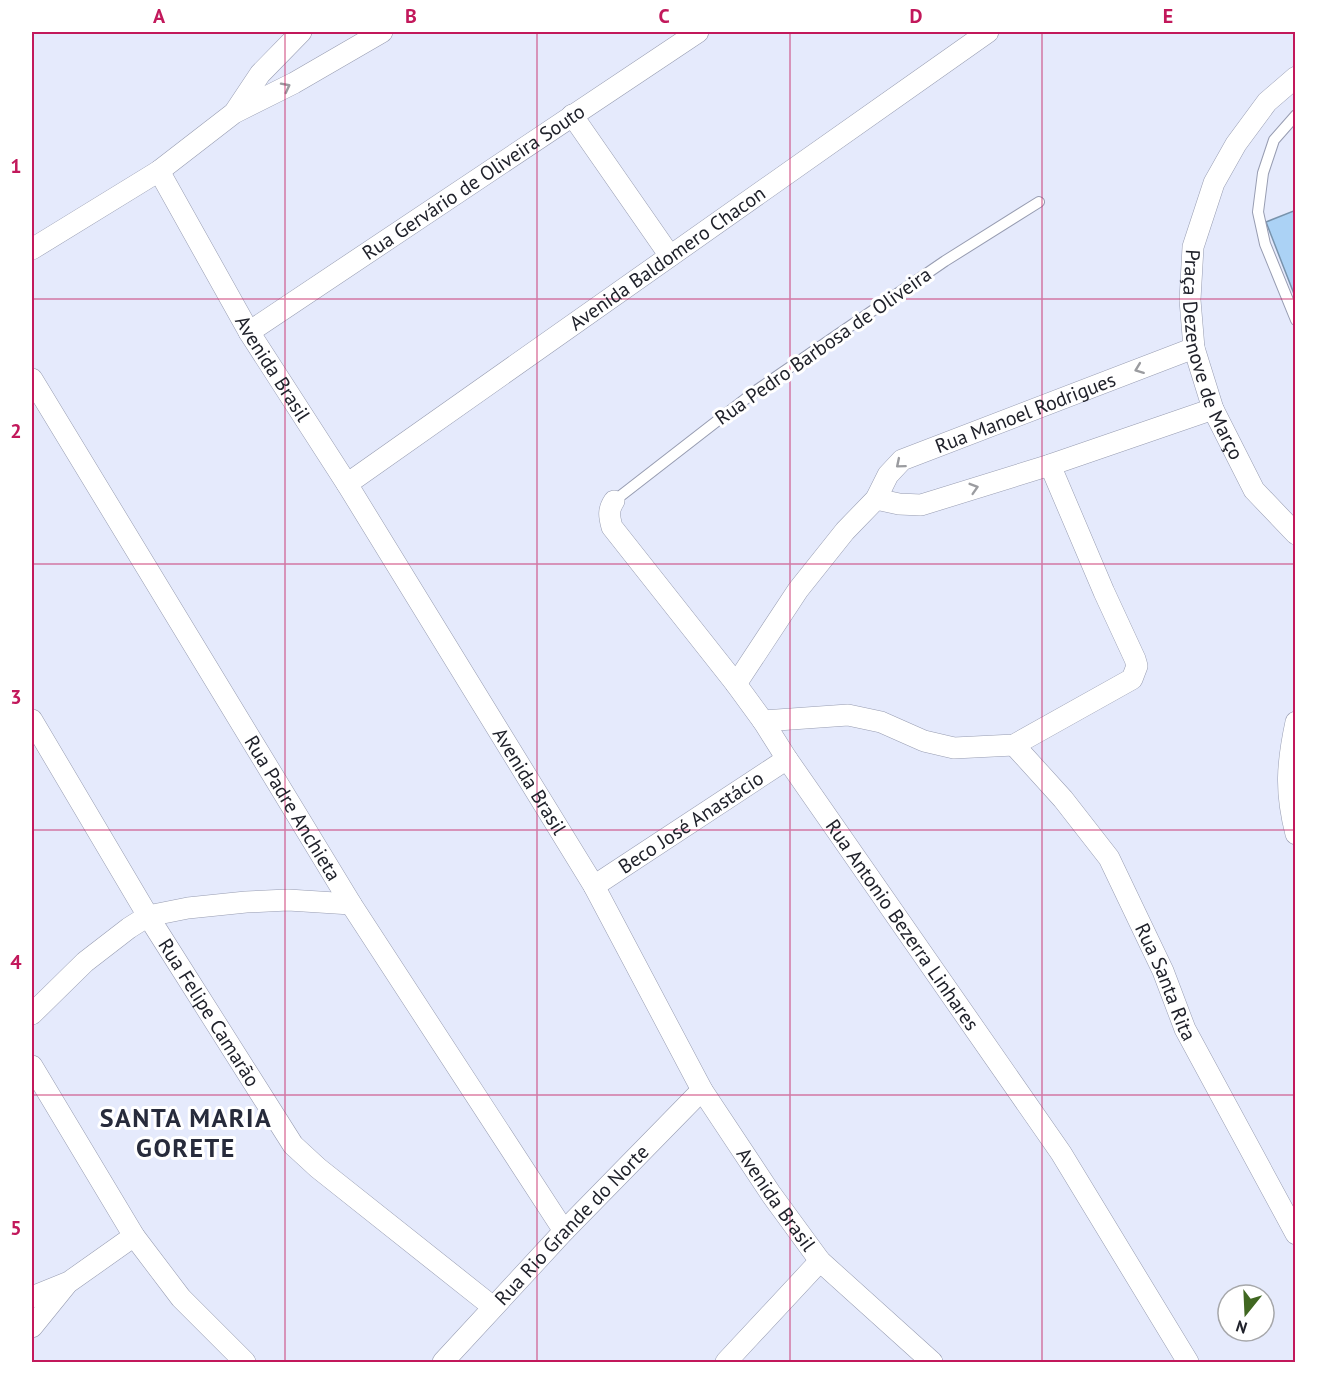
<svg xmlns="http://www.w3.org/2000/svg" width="1327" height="1394" font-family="'PT Sans',sans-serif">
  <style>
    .building { fill: #abd2f5; stroke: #7893ac; stroke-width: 1.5 }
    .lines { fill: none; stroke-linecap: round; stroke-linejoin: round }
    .service-casing { stroke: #979cb1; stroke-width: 12 }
    .minor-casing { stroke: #979cb1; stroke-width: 22 }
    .service { stroke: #fff; stroke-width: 10 }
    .minor { stroke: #fff; stroke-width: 21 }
    .oneway { stroke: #9b9ca0 }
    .grid { fill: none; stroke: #c2185b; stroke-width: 1.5; stroke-opacity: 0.55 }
    .labels { text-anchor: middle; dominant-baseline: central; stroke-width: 6; stroke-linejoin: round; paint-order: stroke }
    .street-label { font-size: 20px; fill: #20222b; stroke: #fff }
    .district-label { font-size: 26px; font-weight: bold; letter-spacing: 1.5px; fill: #272b3b; stroke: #fff }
    .neatline { fill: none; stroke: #c2185b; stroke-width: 2 }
    .grid-label { font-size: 20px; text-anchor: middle; font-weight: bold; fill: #c2185b }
  </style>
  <rect width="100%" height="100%" fill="#e5eafc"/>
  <path class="building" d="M 1296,210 L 1296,299 L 1266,222 Z"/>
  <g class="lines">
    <g class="service-casing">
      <g id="service">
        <path d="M 1296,115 L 1274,140 L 1263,173 L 1258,212 L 1265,244 L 1296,320"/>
        <path d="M 614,501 L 757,390 L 945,261 L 1039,202"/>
      </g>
    </g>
    <g class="minor-casing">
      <g id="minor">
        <path id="s1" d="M 1296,77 L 1267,102 L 1236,144 L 1214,183 L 1193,247 L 1190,300 L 1194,348 L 1213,409 L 1254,490 L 1296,534"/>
        <path d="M 236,110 L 260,74 L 301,32"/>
        <path d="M 572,115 L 670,256"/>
        <path id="s2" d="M 159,171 L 249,332 L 347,484 L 594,886 L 702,1090 L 771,1194 L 820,1261 L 932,1362"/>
        <path d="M 32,249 L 159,171 L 234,113 L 294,83 L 382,32"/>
        <path id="s3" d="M 249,332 L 698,32"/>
        <path id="s4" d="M 32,379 L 351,904 L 564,1231"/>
        <path id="s5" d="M 347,484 L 988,32"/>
        <path d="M 876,499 L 899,504 L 921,505 L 1050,465 L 1213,409"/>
        <path id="s6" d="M 614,501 C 608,510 609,516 612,527 L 736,684 L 763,721 L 787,759 L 1061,1153 L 1188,1362"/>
        <path id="s7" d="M 736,684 L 798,590 L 845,531 L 876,499 L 888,475 L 902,460 L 1194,348"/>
        <path id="s8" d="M 32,720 L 148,916 L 293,1145 L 318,1168 L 493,1307"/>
        <path d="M 763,721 L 848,715 L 881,722 L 924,741 L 954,748 L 1014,745 L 1132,679 L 1137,666 L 1135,659 L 1104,592 L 1050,465"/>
        <path d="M 1296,722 C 1287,764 1285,792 1296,834"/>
        <path id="s9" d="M 1014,745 L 1063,799 L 1109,858 L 1163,971 L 1185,1029 L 1296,1234"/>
        <path id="s10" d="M 594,886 L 787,759"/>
        <path d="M 32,1014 L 85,962 L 129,928 L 148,916 L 188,908 L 246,902 L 288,900 L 351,904"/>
        <path d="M 32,1066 L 134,1236 L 181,1298 L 245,1362"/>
        <path d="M 32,1297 L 69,1282 L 134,1236"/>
        <path d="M 32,1327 L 66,1285"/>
        <path id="s11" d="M 443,1362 L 564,1231 L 702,1090"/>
        <path d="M 726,1362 L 820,1261"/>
      </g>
    </g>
    <use href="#service" class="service"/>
    <use href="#minor" class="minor"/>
  </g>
  <defs><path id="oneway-chevron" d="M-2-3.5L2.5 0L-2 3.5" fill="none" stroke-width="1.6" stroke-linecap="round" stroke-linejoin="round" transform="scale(1.5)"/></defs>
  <g class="oneway">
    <use href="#oneway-chevron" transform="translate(286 87) rotate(-27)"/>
    <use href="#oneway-chevron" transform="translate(1139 369) rotate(159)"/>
    <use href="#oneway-chevron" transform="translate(900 464) rotate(140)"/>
    <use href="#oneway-chevron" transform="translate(974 488) rotate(-17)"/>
  </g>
  <path class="grid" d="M 285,32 L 285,1362M 537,32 L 537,1362M 790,32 L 790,1362M 1042,32 L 1042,1362M 32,299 L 1296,299M 32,564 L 1296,564M 32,830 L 1296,830M 32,1095 L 1296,1095"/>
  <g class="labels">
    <g class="street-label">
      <text stroke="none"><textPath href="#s3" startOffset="270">Rua Gervário de Oliveira Souto</textPath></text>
      <text stroke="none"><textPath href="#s5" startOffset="392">Avenida Baldomero Chacon</textPath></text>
      <text transform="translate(823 346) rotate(-35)">Rua Pedro Barbosa de Oliveira</text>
      <text stroke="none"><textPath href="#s1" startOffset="314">Praça Dezenove de Março</textPath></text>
      <text stroke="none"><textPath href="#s2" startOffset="228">Avenida Brasil</textPath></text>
      <text stroke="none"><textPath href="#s7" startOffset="412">Rua Manoel Rodrigues</textPath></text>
      <text stroke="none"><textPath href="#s2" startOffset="714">Avenida Brasil</textPath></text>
      <text stroke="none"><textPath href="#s4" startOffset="502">Rua Padre Anchieta</textPath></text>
      <text stroke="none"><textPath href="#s10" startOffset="116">Beco José Anastácio</textPath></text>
      <text stroke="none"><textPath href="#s6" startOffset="520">Rua Antonio Bezerra Linhares</textPath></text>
      <text stroke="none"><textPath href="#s9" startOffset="284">Rua Santa Rita</textPath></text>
      <text stroke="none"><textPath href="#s8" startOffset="342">Rua Felipe Camarão</textPath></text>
      <text stroke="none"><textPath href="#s2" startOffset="1200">Avenida Brasil</textPath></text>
      <text stroke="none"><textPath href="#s11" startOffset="188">Rua Rio Grande do Norte</textPath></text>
    </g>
    <g class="district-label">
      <text x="186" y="1117">SANTA MARIA<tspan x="186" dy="30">GORETE</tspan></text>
    </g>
  </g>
  <rect width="1327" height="1394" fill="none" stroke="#ffffff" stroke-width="66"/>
  <g transform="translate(1246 1313) rotate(198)"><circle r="28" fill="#ffffff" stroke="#a6a7aa" stroke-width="1.5"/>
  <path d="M0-4.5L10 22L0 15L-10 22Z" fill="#406721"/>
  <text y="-9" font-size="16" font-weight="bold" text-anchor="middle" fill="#20222b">N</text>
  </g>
  <rect x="33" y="33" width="1261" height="1328" class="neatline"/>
  <g class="grid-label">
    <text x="159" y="23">A</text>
    <text x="411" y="23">B</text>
    <text x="664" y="23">C</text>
    <text x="916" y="23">D</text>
    <text x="1168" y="23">E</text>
    <text x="16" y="173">1</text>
    <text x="16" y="438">2</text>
    <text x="16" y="704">3</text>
    <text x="16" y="969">4</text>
    <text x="16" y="1235">5</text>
  </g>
</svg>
